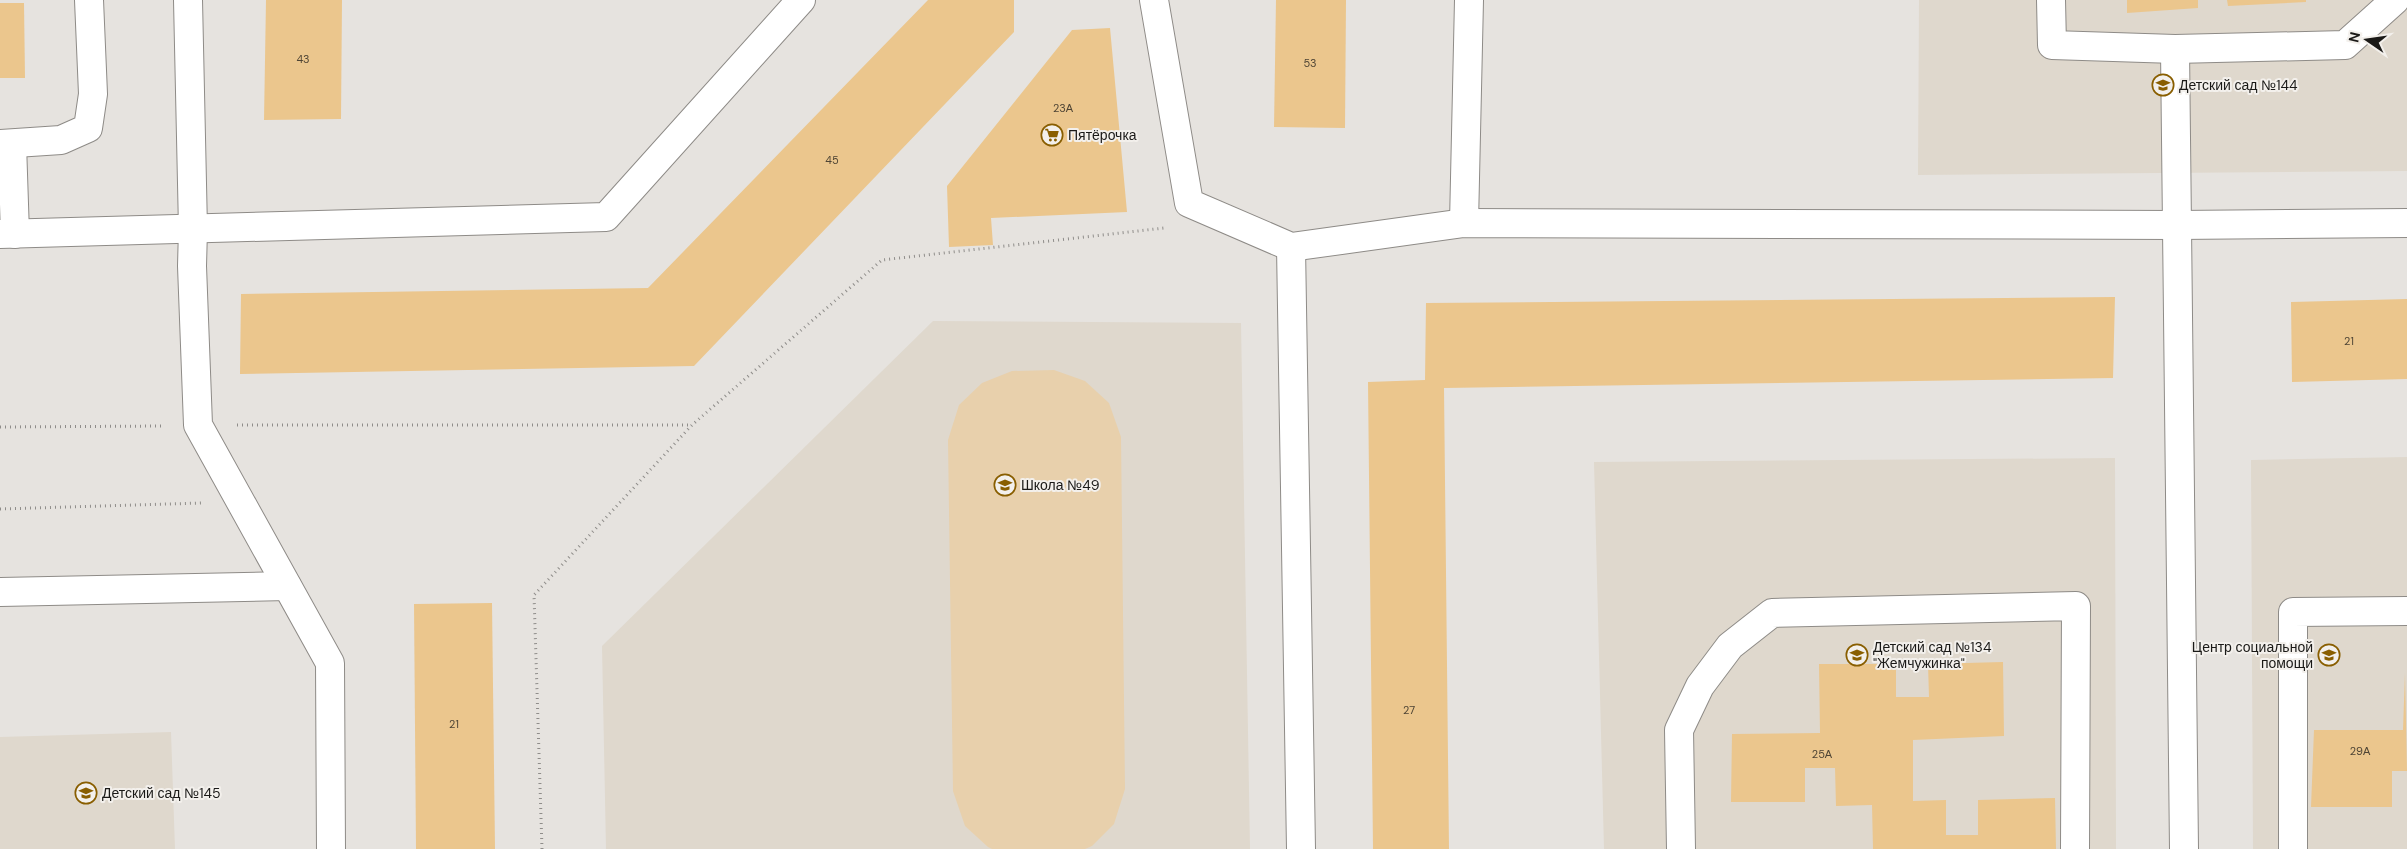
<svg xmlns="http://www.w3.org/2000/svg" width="2407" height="849" font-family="'DM Sans',sans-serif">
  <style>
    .built { fill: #dfd8cd }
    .green { fill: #e8d0ac }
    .building { fill: #ebc68d }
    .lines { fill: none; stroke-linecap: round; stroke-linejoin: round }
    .minor-casing { stroke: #8e8b87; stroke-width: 30 }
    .path { stroke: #8f8d8a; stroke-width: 3; stroke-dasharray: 1 4; stroke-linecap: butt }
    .minor { stroke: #fff; stroke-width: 28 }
    .labels { text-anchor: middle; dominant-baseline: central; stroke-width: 4; stroke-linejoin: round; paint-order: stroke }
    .number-label { font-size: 11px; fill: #4e4434 }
    .poi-label { font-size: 14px; fill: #1a1917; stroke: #f3f0ec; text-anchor: start }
  </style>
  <rect width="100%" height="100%" fill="#e6e3df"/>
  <g class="built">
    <path d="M 1919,0 L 2407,0 L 2407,171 L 1918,175 Z"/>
    <path d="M 933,321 L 1241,323 L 1250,849 L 606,849 L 602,646 Z"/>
    <path d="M 2407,457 L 2407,849 L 2253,849 L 2251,460 Z"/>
    <path d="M 2115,458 L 2116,849 L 1604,849 L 1594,462 Z"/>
    <path d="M 171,732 L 175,849 L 0,849 L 0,737 Z"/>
  </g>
  <path class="green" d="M 1054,370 L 1085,381 L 1109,403 L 1121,437 L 1125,789 L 1114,824 L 1092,846 L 1085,849 L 992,849 L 988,847 L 965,826 L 953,791 L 948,440 L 959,405 L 982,383 L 1012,371 Z"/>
  <g class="building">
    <path d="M 266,0 L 342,0 L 341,119 L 264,120 Z"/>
    <path d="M 928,0 L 1014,0 L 1014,32 L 694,366 L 240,374 L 241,294 L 648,288 Z"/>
    <path d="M 1276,0 L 1346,0 L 1345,128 L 1274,127 Z"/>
    <path d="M 2127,0 L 2198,0 L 2198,8 L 2127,13 Z"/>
    <path d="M 2227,0 L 2306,0 L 2306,2 L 2228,6 Z"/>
    <path d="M 0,3 L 24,3 L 25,78 L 0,78 Z"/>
    <path d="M 1110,28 L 1127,212 L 991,218 L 993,245 L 949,247 L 947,186 L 1072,30 Z"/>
    <path d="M 2115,297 L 2113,378 L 1444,388 L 1449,849 L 1373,849 L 1368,382 L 1425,380 L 1426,303 Z"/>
    <path d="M 2407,299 L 2407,379 L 2292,382 L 2291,302 Z"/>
    <path d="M 492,603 L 495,849 L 416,849 L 414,604 Z"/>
    <path d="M 2003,662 L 2004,736 L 1913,740 L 1913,801 L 1946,800 L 1946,835 L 1978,835 L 1978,800 L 2055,798 L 2056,849 L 1873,849 L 1872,805 L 1836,806 L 1835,768 L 1805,768 L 1805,802 L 1731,802 L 1732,734 L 1820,733 L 1819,664 L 1896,664 L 1896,697 L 1929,697 L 1928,664 Z"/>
    <path d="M 2405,673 L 2407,771 L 2392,771 L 2392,807 L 2311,807 L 2314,730 L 2403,730 Z"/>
  </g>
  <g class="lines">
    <g class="minor-casing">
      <g id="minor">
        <path d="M 188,0 L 193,229 L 192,266 L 198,425 L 330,663 L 331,849"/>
        <path d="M 1154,0 L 1189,203 L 1291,247 L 1464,223 L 2177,225 L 2407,223"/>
        <path d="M 2051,0 L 2052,45 L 2175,49 L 2345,45 L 2395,0"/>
        <path d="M 2175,49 L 2184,849"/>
        <path d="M 0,144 L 61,140 L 88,128 L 93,94 L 89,0"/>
        <path d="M 12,144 L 15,234"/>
        <path d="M 1464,223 L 1469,0"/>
        <path d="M 0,234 L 606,217 L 801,0"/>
        <path d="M 1291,247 L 1301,849"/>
        <path d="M 0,592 L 287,586"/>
        <path d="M 1681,849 L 1679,730 L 1700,686 L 1730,646 L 1772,613 L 2076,606 L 2075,849"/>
        <path d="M 2293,849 L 2293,612 L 2407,611"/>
      </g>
    </g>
    <g class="path">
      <path d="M 237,425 L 691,425"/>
      <path d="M 0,427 L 164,426"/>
      <path d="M 0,509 L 202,503"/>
      <path d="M 542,849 L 534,595 L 692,425 L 882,260 L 1164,228"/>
    </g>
    <use href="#minor" class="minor"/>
  </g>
  <defs>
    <g id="school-ring" transform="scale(1.125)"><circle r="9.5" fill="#f3f0ec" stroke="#895e00" stroke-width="1.5"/><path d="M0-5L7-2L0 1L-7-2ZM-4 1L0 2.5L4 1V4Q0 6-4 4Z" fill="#895e00"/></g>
    <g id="supermarket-ring" transform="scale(1.125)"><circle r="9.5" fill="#f3f0ec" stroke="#895e00" stroke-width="1.5"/><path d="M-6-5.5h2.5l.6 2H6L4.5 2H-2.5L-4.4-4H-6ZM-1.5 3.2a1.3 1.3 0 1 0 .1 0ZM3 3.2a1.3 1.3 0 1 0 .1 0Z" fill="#895e00"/></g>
  </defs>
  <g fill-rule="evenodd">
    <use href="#school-ring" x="2163" y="85"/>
    <use href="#supermarket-ring" x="1052" y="135"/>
    <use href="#school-ring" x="1005" y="485"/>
    <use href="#school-ring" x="1857" y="655"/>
    <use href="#school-ring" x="2329" y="655"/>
    <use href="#school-ring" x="86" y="793"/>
  </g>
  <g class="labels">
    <g class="number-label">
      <text x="303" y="59">43</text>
      <text x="1310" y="63">53</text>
      <text x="1063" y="108">23А</text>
      <text x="832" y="160">45</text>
      <text x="2349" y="341">21</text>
      <text x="1409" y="710">27</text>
      <text x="454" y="724">21</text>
      <text x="2360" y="751">29А</text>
      <text x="1822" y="754">25А</text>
    </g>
    <g class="poi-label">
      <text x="2179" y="85">Детский сад №144</text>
      <text x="1068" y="135">Пятёрочка</text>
      <text x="1021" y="485">Школа №49</text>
      <text x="1873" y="647">Детский сад №134<tspan x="1873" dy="16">"Жемчужинка"</tspan></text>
      <text x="2313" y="647" text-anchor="end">Центр социальной<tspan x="2313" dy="16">помощи</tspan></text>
      <text x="102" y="793">Детский сад №145</text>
    </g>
  </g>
  <g transform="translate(2367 40) rotate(283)" stroke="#f3f0ec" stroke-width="4" paint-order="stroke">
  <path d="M0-4L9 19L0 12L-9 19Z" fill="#1a1917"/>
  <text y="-8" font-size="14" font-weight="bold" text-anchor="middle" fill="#1a1917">N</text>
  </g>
</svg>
